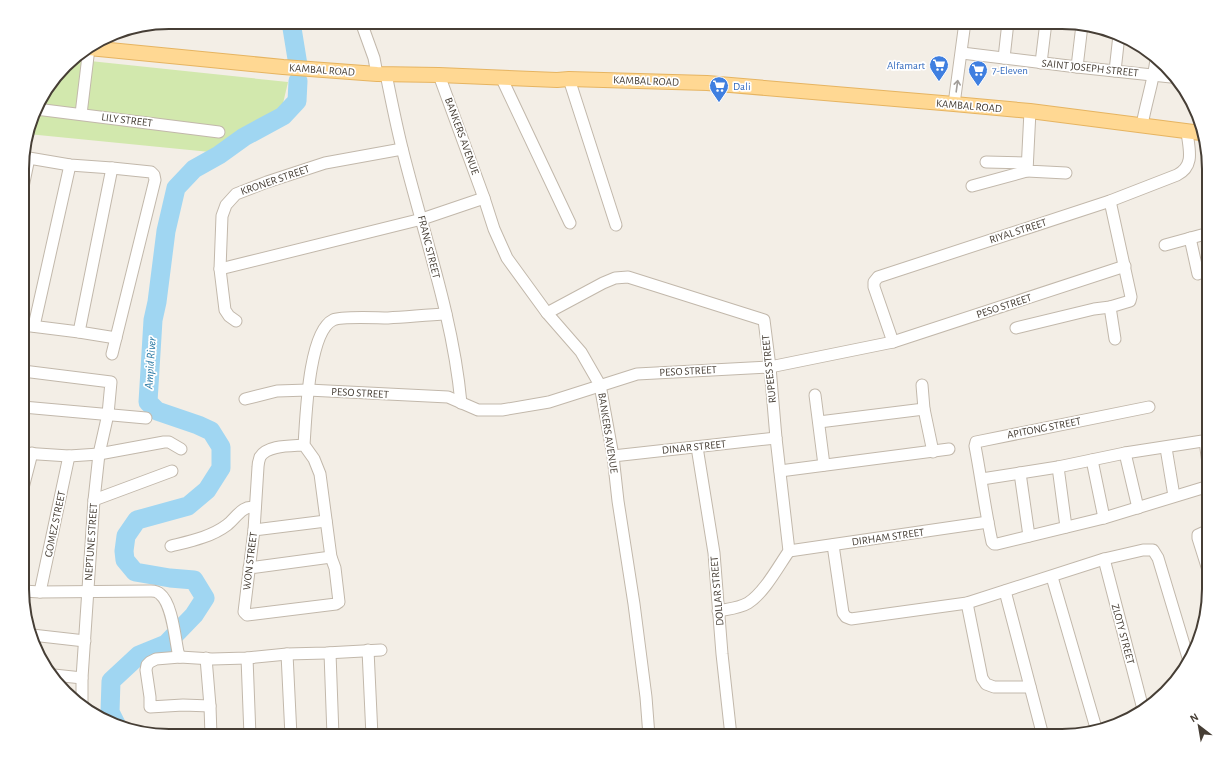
<svg xmlns="http://www.w3.org/2000/svg" width="1231" height="758" font-family="'Alegreya Sans',sans-serif">
  <style>
    .green { fill: #d2e8ad }
    .lines { fill: none; stroke-linecap: round; stroke-linejoin: round }
    .river { stroke: #a0d6f2; stroke-width: 19 }
    .minor-casing { stroke: #c2b8ab; stroke-width: 13 }
    .major-casing { stroke: #e6b461; stroke-width: 16 }
    .minor { stroke: #fff; stroke-width: 11 }
    .major { stroke: #ffd893; stroke-width: 14 }
    .oneway { stroke: #a29e9a }
    .labels { text-anchor: middle; dominant-baseline: central; stroke-width: 3.5; stroke-linejoin: round; paint-order: stroke }
    .shop-label { font-size: 11px; fill: #366cbe; stroke: #fff; text-anchor: start }
    .street-label { font-size: 11px; fill: #463e35; stroke: #fff }
    .water-label { font-size: 12px; font-style: italic; fill: #2978a4; stroke: #fff }
    .rim { fill: none; stroke: #463e35; stroke-width: 2 }
  </style>
  <rect width="100%" height="100%" fill="#f3eee6"/>
  <path class="green" d="M 71,59 L 288,82 L 281,112 L 210,152 L 28,134 L 37,104 Z"/>
  <g class="lines">
    <g class="river">
      <path d="M 291,22 L 298,65"/>
      <path d="M 116,724 L 110,712 L 111,681 L 139,655 L 166,644 L 194,615 L 205,598 L 194,580 L 170,578 L 135,572 L 125,560 L 124,551 L 126,536 L 137,520 L 188,506 L 207,490 L 221,468 L 221,447 L 211,431 L 198,425 L 157,411 L 148,402 L 153,320 L 157,302 L 166,231 L 176,188 L 194,169 L 219,155 L 244,137 L 283,116 L 297,101 L 298,81"/>
    </g>
    <g class="minor-casing">
      <g id="minor">
        <path d="M 361,22 L 374,58 L 377,74"/>
        <path d="M 962,53 L 1077,67 L 1171,77"/>
        <path d="M 1004,58 L 1008,22"/>
        <path d="M 1041,63 L 1046,22"/>
        <path d="M 1077,67 L 1082,25"/>
        <path d="M 1115,71 L 1119,35"/>
        <path d="M 386,74 C 391,99 396,124 402,148 C 423,233 453,316 461,403"/>
        <path d="M 439,75 L 484,198 L 494,229 L 507,258 L 547,313 L 581,352 L 600,385 L 613,456 L 618,501 L 634,604 L 646,697 L 649,736"/>
        <path d="M 501,77 L 570,223"/>
        <path d="M 569,79 L 616,225"/>
        <path d="M 954,104 L 965,22"/>
        <path d="M 36,109 L 219,132"/>
        <path d="M 1030,111 L 1027,171 L 1066,173"/>
        <path d="M 81,114 L 89,48"/>
        <path d="M 1142,125 C 1146,103 1153,82 1156,60"/>
        <path d="M 23,157 L 70,165 L 112,168 L 151,172 L 154,175 L 155,180 L 112,354"/>
        <path d="M 986,162 L 1027,163"/>
        <path d="M 972,186 L 1027,171"/>
        <path d="M 23,187 L 29,158"/>
        <path d="M 1190,238 L 1198,274"/>
        <path d="M 1165,245 L 1209,233"/>
        <path d="M 220,269 L 422,219 L 484,198"/>
        <path d="M 1110,307 L 1115,339"/>
        <path d="M 547,313 L 603,283 L 615,278 L 628,277 L 761,319 L 764,320 L 770,367 L 776,438 L 789,551 C 778,567 764,593 748,603 C 740,608 728,609 718,611"/>
        <path d="M 236,321 L 229,316 L 225,310 L 220,269 L 222,216 L 226,205 L 236,194 L 267,182 L 325,163 L 402,149"/>
        <path d="M 23,325 L 79,332 L 116,338"/>
        <path d="M 34,326 L 70,165"/>
        <path d="M 1016,328 L 1094,309 L 1110,307 L 1130,301 L 1131,297 L 1110,201"/>
        <path d="M 79,332 L 112,168"/>
        <path d="M 893,342 L 874,287 L 874,282 L 878,277 L 1110,201 L 1177,175 C 1195,166 1189,149 1187,132"/>
        <path d="M 23,371 L 111,382 L 108,414 L 99,454 L 94,500 L 82,678 L 82,705"/>
        <path d="M 922,385 L 924,409 L 933,452"/>
        <path d="M 815,395 L 824,465"/>
        <path d="M 245,399 L 277,391 L 308,390 L 448,397 L 478,410 L 502,410 L 549,402 L 637,374 L 770,367 L 893,342 L 1125,266"/>
        <path d="M 23,407 L 146,418"/>
        <path d="M 1149,407 L 976,442 L 975,446 C 981,477 985,510 992,542 L 994,544 L 997,544 L 1104,518 L 1209,486"/>
        <path d="M 819,422 L 924,409"/>
        <path d="M 1205,441 L 1209,471"/>
        <path d="M 304,445 C 291,446 267,445 260,457 C 259,460 258,464 258,467 L 254,530 L 244,612 L 247,615 L 336,604 L 339,602 L 335,568 L 331,557 L 320,474 L 314,459 L 304,445 C 306,419 308,332 333,320 C 341,316 376,318 388,318 C 407,317 426,315 446,314"/>
        <path d="M 697,447 L 714,553 L 722,654 L 731,736"/>
        <path d="M 1166,448 L 1174,496"/>
        <path d="M 23,453 L 69,456 L 99,454 L 164,442 L 169,442 L 181,449"/>
        <path d="M 1125,453 L 1138,508"/>
        <path d="M 613,456 L 776,438"/>
        <path d="M 1092,460 L 1104,518"/>
        <path d="M 1058,467 L 1066,527"/>
        <path d="M 780,471 L 949,449"/>
        <path d="M 1020,473 L 1029,536"/>
        <path d="M 982,479 L 1058,467 L 1125,453 L 1209,440"/>
        <path d="M 23,488 L 32,453"/>
        <path d="M 94,500 L 172,471"/>
        <path d="M 254,530 L 326,521"/>
        <path d="M 1209,530 L 1198,535 L 1198,538 L 1209,573"/>
        <path d="M 833,545 L 843,613 L 846,617 L 851,619 L 967,603 L 1104,559 L 1143,550 L 1153,550 L 1158,558 L 1189,661"/>
        <path d="M 171,546 C 191,541 211,537 227,525 C 236,518 243,504 255,508"/>
        <path d="M 789,551 L 988,522"/>
        <path d="M 1104,559 L 1143,709"/>
        <path d="M 249,568 L 331,557"/>
        <path d="M 1052,577 L 1096,728"/>
        <path d="M 23,591 L 40,592 L 151,591 C 154,591 158,592 160,594 C 172,603 175,638 178,652 L 180,657"/>
        <path d="M 1005,591 L 1043,736"/>
        <path d="M 40,592 L 69,456"/>
        <path d="M 967,603 L 982,678 L 986,684 L 994,687 L 1030,687"/>
        <path d="M 32,635 L 85,641"/>
        <path d="M 368,650 L 372,736"/>
        <path d="M 330,653 L 333,736"/>
        <path d="M 287,654 L 291,736"/>
        <path d="M 206,658 L 210,706 L 211,736"/>
        <path d="M 247,658 L 250,736"/>
        <path d="M 54,675 L 82,678"/>
        <path d="M 210,706 L 183,705 L 150,707 L 150,697 L 146,670 L 147,665 L 150,662 L 156,659 L 180,657 L 212,659 L 247,658 L 287,654 L 326,653 L 381,650"/>
      </g>
    </g>
    <g class="major-casing">
      <path id="major" d="M 89,48 L 283,67 L 377,74 L 439,75 L 557,80 L 569,79 L 707,83 L 954,104 L 1030,111 L 1201,133"/>
    </g>
    <use href="#minor" class="minor"/>
    <use href="#major" class="major"/>
  </g>
  <defs><path id="oneway-shaft" d="M-6 0H5M1.5-3L5.5 0L1.5 3" fill="none" stroke-width="1.6" stroke-linecap="round" stroke-linejoin="round"/></defs>
  <use class="oneway" href="#oneway-shaft" transform="translate(957 86) rotate(-82)"/>
  <defs>
    <g id="supermarket-pin" transform="scale(1)"><path d="M0 17L-7.5 6A9.5 9.5 0 1 1 7.5 6Z" fill="#3f7fe0" stroke="#fff"/><path d="M-6-5.5h2.5l.6 2H6L4.5 2H-2.5L-4.4-4H-6ZM-1.5 3.2a1.3 1.3 0 1 0 .1 0ZM3 3.2a1.3 1.3 0 1 0 .1 0Z" fill="#fff"/></g>
  </defs>
  <g fill-rule="evenodd">
    <use href="#supermarket-pin" x="939" y="65"/>
    <use href="#supermarket-pin" x="978" y="70"/>
    <use href="#supermarket-pin" x="719" y="86"/>
  </g>
  <g class="labels">
    <g class="shop-label">
      <text x="925" y="65" text-anchor="end">Alfamart</text>
      <text x="992" y="70">7-Eleven</text>
      <text x="733" y="86">Dali</text>
    </g>
    <g class="street-label">
      <text transform="translate(1090 68) rotate(6)">SAINT JOSEPH STREET</text>
      <text transform="translate(322 70) rotate(4)">KAMBAL ROAD</text>
      <text transform="translate(646 81) rotate(2)">KAMBAL ROAD</text>
      <text transform="translate(969 106) rotate(5)">KAMBAL ROAD</text>
      <text transform="translate(127 120) rotate(7)">LILY STREET</text>
      <text transform="translate(462 136) rotate(70)">BANKERS AVENUE</text>
      <text transform="translate(275 180) rotate(-19)">KRONER STREET</text>
      <text transform="translate(1018 231) rotate(-18)">RIYAL STREET</text>
      <text transform="translate(429 247) rotate(76)">FRANC STREET</text>
      <text transform="translate(1004 306) rotate(-18)">PESO STREET</text>
      <text transform="translate(769 369) rotate(-96)">RUPEES STREET</text>
      <text transform="translate(688 371) rotate(-3)">PESO STREET</text>
      <text transform="translate(360 393) rotate(3)">PESO STREET</text>
      <text transform="translate(1044 428) rotate(-11)">APITONG STREET</text>
      <text transform="translate(608 433) rotate(81)">BANKERS AVENUE</text>
      <text transform="translate(694 447) rotate(-6)">DINAR STREET</text>
      <text transform="translate(55 524) rotate(-78)">GOMEZ STREET</text>
      <text transform="translate(888 537) rotate(-8)">DIRHAM STREET</text>
      <text transform="translate(91 542) rotate(-86)">NEPTUNE STREET</text>
      <text transform="translate(250 561) rotate(-83)">WON STREET</text>
      <text transform="translate(717 591) rotate(-95)">DOLLAR STREET</text>
      <text transform="translate(1123 634) rotate(75)">ZLOTY STREET</text>
    </g>
    <g class="water-label">
      <text transform="translate(150 363) rotate(-86)">Ampid River</text>
    </g>
  </g>
  <path d="M0 0H1231V758H0ZM169 29H1062A140 140 0 0 1 1202 169V589A140 140 0 0 1 1062 729H169A140 140 0 0 1 29 589V169A140 140 0 0 1 169 29Z" fill="#fff" fill-rule="evenodd"/>
  <path class="rim" d="M169 29H1062A140 140 0 0 1 1202 169V589A140 140 0 0 1 1062 729H169A140 140 0 0 1 29 589V169A140 140 0 0 1 169 29Z"/>
  <g transform="translate(1199 726) rotate(329)" stroke="#ffffff" stroke-width="3" paint-order="stroke">
  <path d="M0-3L7 15L0 10L-7 15Z" fill="#463e35"/>
  <text y="-6" font-size="11" font-weight="bold" text-anchor="middle" fill="#463e35">N</text>
  </g>
</svg>
